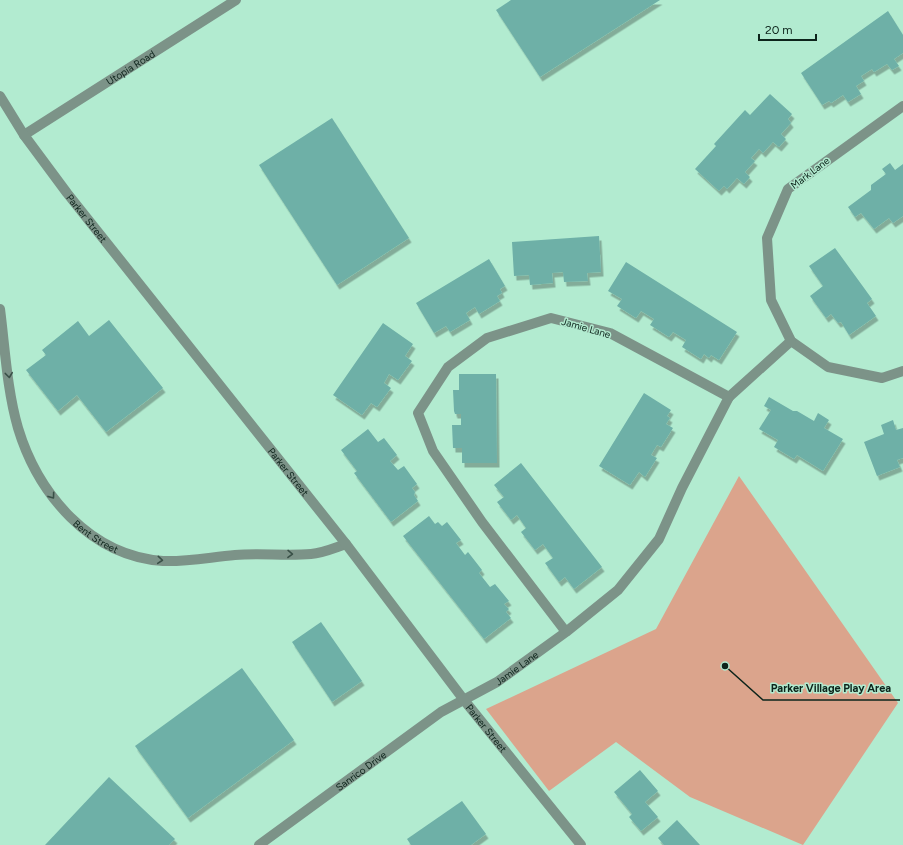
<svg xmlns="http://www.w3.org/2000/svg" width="903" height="845" font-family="Figtree,sans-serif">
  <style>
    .green { fill: #dba48c }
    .building { fill: #6eb0a7; filter: url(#shadow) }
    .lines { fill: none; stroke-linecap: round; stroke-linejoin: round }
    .minor { stroke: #7c9388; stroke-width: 10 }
    .tertiary { stroke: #7c9388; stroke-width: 10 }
    .oneway { stroke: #395047 }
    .labels { text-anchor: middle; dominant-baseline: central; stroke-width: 3; stroke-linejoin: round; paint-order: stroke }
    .street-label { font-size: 10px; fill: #0d241b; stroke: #b2ebd0 }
    .leader { fill: none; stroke: #0d241b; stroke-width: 1.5 }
    .callout-dot { fill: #0d241b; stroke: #b2ebd0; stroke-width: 1.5 }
    .callout-label { font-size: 11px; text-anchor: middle; font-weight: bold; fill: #0d241b; stroke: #b2ebd0; stroke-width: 3; stroke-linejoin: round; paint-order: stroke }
  </style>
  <defs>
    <filter id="shadow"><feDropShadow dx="2.5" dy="4.5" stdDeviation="0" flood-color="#0004"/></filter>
  </defs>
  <rect width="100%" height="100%" fill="#b2ebd0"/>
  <path class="green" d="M 739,476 L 898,703 L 803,845 L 690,797 L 616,742 L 549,791 L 486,709 L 656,629 Z"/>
  <g class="building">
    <path d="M 511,0 L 660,0 L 540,77 L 496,10 Z"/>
    <path d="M 888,11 L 903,35 L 903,53 L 894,59 L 899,66 L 892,70 L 887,64 L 874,72 L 872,69 L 861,76 L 864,81 L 856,86 L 861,94 L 848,102 L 843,95 L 831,103 L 829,101 L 822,105 L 801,73 Z"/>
    <path d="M 770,94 L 792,114 L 788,119 L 791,123 L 781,134 L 786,139 L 779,147 L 773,142 L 763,153 L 759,149 L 751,158 L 755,161 L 745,172 L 750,177 L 744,184 L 737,178 L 727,189 L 724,186 L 719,191 L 695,169 L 716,146 L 714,144 L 745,110 L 750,115 Z"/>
    <path d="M 332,118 L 409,238 L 337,285 L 259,165 Z"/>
    <path d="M 890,163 L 895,170 L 903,164 L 903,216 L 893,223 L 889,218 L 874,229 L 861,213 L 855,217 L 848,207 L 871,190 L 871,185 L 886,174 L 882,169 Z"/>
    <path d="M 599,236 L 601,272 L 587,273 L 588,281 L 564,282 L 563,272 L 552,273 L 553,283 L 530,285 L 529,275 L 514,276 L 512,242 Z"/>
    <path d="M 835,248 L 872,299 L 867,303 L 876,316 L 849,335 L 841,322 L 838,323 L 831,314 L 826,318 L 810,296 L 823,286 L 809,266 Z"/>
    <path d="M 489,259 L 505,286 L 500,289 L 502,293 L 497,296 L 500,301 L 479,314 L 475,307 L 466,313 L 470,320 L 450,332 L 446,326 L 434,333 L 416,303 Z"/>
    <path d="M 626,262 L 737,332 L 719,360 L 711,355 L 709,358 L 704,354 L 701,359 L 682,347 L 686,340 L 673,332 L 669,337 L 650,325 L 654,319 L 641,311 L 636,318 L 617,306 L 622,299 L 608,291 Z"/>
    <path d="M 109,320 L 163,388 L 106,432 L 77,395 L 58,411 L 26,370 L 46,355 L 42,350 L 78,321 L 89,336 Z"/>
    <path d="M 383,323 L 413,344 L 405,356 L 412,361 L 398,380 L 389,374 L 384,383 L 391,388 L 377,407 L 371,403 L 362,415 L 333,395 Z"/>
    <path d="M 459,374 L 496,374 L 497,463 L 462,463 L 462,448 L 453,448 L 452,425 L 461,425 L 461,414 L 455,414 L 454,411 L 453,390 L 459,390 Z"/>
    <path d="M 644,393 L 671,410 L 667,416 L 670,418 L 666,424 L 673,428 L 661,447 L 657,445 L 651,455 L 657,458 L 645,477 L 639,472 L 630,485 L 599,466 Z"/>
    <path d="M 769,397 L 793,411 L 797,411 L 814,421 L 818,413 L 829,420 L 824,428 L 843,439 L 823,471 L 797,455 L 794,459 L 774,447 L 778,440 L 759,429 L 771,410 L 764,406 Z"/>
    <path d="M 893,420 L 896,430 L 903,428 L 903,458 L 897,460 L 900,467 L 877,476 L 864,442 L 884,434 L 881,425 Z"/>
    <path d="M 368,429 L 378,442 L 384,438 L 397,455 L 390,461 L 398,470 L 404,466 L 417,484 L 412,488 L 415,492 L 414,495 L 418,501 L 391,522 L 354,473 L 357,471 L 341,450 Z"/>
    <path d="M 521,463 L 602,567 L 574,589 L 565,577 L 559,582 L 545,563 L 553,558 L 543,544 L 535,550 L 521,532 L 526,528 L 517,515 L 511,520 L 497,502 L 504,497 L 494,485 Z"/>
    <path d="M 429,516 L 435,524 L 438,522 L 442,526 L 447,522 L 461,540 L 456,543 L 465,555 L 468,552 L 482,570 L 479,573 L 490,587 L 495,584 L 509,601 L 504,604 L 509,609 L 506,612 L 511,618 L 484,639 L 403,536 Z"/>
    <path d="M 321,622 L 362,681 L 332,702 L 292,642 Z"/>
    <path d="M 242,668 L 294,740 L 188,818 L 135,746 Z"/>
    <path d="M 640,770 L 658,791 L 645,802 L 658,817 L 641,831 L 629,817 L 632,814 L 614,792 Z"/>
    <path d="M 109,777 L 175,839 L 169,845 L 45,845 Z"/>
    <path d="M 462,801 L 486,834 L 471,845 L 411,845 L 407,839 Z"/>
    <path d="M 677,820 L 700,845 L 664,845 L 658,838 Z"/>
  </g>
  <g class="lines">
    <g class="minor">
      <path d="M 903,106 L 788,189 L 767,238 L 771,300 L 791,341 L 828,367 L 882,378 L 903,371"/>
      <path id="s1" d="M 24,135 L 236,0"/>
      <path id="s2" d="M 0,309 C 5,348 7,390 18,428 C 38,494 90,556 163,561 C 187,562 211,557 235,555 C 260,553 286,556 311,554 C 323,553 334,548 346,544"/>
      <path d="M 729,397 L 791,341"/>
      <path id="s3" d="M 259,845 L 441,712 L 497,682 L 566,632 L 618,590 L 659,539 L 682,488 L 729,397 L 610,333 L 551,318 L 487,338 L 448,367 L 418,413 L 433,451 L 482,522 L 566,632"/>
    </g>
    <path class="tertiary" id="s4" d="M 0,96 L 24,135 L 67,193 L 346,544 L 464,700 L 581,845"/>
  </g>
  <defs><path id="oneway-chevron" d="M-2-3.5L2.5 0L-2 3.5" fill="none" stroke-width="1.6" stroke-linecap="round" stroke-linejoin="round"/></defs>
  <g class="oneway">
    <use href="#oneway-chevron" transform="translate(9 375) rotate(83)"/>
    <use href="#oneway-chevron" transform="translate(52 496) rotate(54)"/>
    <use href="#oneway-chevron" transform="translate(290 554) rotate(1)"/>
    <use href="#oneway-chevron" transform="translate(160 560) rotate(5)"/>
  </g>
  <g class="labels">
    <g class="street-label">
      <text stroke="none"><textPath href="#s1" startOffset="126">Utopia Road</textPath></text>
      <text transform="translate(810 173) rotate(-37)">Mark Lane</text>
      <text stroke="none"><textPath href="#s4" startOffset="150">Parker Street</textPath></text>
      <text transform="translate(586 328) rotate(16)">Jamie Lane</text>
      <text stroke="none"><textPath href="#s4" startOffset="474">Parker Street</textPath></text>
      <text stroke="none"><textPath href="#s2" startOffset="257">Bent Street</textPath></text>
      <text stroke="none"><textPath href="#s3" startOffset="313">Jamie Lane</textPath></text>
      <text stroke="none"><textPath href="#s4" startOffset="798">Parker Street</textPath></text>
      <text stroke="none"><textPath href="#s3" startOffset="126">Sanrico Drive</textPath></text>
    </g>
  </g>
  <path class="leader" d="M725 666L763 700H900"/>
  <circle class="callout-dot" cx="725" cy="666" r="4"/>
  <g class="callout-label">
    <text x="831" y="692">Parker Village Play Area</text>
  </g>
  <path d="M759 34v6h57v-6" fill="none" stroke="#0d241b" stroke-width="2"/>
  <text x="765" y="34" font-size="12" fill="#0d241b" stroke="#b2ebd0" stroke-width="3" paint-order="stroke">20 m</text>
</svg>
